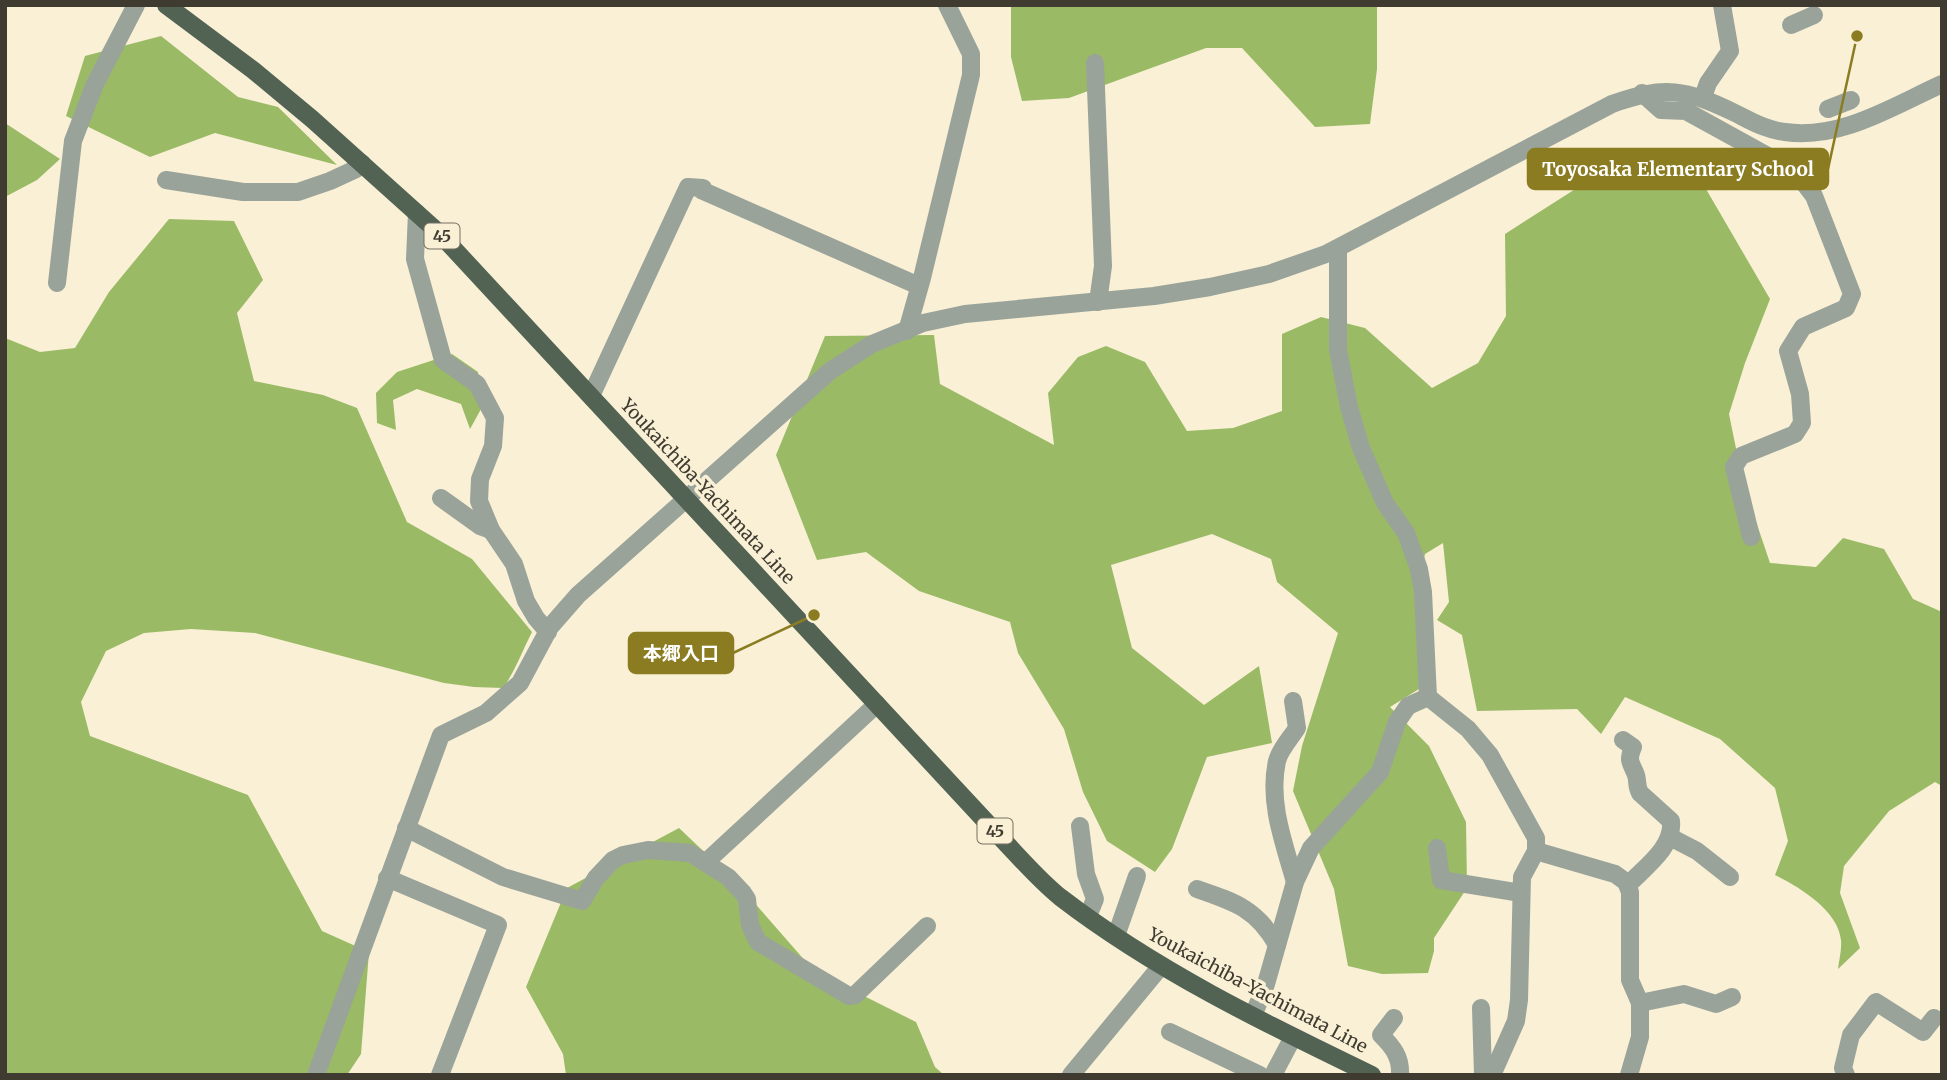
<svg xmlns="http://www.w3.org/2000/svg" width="1947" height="1080" font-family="Merriweather,'Noto Sans JP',serif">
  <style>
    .forest { fill: #9aba66 }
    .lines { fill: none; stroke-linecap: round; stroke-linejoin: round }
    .minor { stroke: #99a39a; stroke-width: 18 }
    .major { stroke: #526354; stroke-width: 18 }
    .labels { text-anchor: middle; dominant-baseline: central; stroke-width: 7; stroke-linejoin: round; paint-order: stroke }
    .shield { fill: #f9f0d5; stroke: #777162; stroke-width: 2 }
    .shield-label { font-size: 16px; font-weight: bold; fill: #3f3b31 }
    .street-label { font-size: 18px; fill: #3f3b31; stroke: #f9f0d5 }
    .leader { fill: none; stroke: #8b7c22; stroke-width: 2.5 }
    .callout-dot { fill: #8b7c22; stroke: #f9f0d5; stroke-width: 2.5 }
    .callout { fill: #8b7c22; stroke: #8b7c22; stroke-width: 2.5 }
    .callout-label { font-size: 19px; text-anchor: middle; font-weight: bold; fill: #fff }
  </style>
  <rect width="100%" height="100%" fill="#f9f0d5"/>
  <g class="forest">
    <path d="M 1011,5 L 1377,5 L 1377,69 L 1370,124 L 1315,127 L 1242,48 L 1206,48 L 1069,98 L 1022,101 L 1011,57 Z"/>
    <path d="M 161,36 L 238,97 L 278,107 L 337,165 L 215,133 L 150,157 L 66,116 L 85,56 Z"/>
    <path d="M 5,123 L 60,159 L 37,180 L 5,197 Z"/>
    <path d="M 1662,175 L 1706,189 L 1770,299 L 1745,363 L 1729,414 L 1743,483 L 1770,563 L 1816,567 L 1843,538 L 1884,549 L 1913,599 L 1942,612 L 1942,786 L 1935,782 L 1889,811 L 1844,866 L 1840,893 L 1860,948 L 1838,969 C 1839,960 1842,949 1841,940 C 1838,910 1799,887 1775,875 L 1788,841 L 1775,788 L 1720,739 L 1625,697 L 1601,734 L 1577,709 L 1477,711 L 1462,635 L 1437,620 L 1449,602 L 1443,543 L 1425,554 L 1416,599 L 1419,689 L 1390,707 L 1429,746 L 1466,822 L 1467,888 L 1434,938 L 1434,951 L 1428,973 L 1382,974 L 1348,966 L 1334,889 L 1293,791 L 1302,746 L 1338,633 L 1277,582 L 1271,559 L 1212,534 L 1111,565 L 1132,648 L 1204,705 L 1259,666 L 1272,743 L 1207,757 L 1172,849 L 1155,872 L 1107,841 L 1083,792 L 1064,729 L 1018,653 L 1010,622 L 919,591 L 866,552 L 817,560 L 776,455 L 825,336 L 934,335 L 940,384 L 1054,445 L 1048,393 L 1078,357 L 1106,346 L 1145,362 L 1187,431 L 1233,428 L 1282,411 L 1282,334 L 1321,317 L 1365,328 L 1432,388 L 1478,363 L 1506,316 L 1505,234 L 1588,181 Z"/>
    <path d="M 169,219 L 234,221 L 263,280 L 237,313 L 254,381 L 323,395 L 357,408 L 407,522 L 472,559 L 532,632 C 522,651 516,670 503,688 L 474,687 L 444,683 L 255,633 L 191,629 L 144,633 L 106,651 L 81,702 L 90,736 L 248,795 L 322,931 L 369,952 L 361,1054 L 347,1075 L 5,1075 L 5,338 L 40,352 L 75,348 L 109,292 Z"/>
    <path d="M 452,354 L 478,372 L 481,409 L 470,429 L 461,404 L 417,389 L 393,400 L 396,430 L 377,423 L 376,393 L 397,372 Z"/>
    <path d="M 679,828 L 737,883 L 814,971 L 916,1022 L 935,1067 L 944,1075 L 566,1075 L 563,1054 L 526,987 L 567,888 Z"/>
  </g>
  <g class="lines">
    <g class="minor">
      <path d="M 1791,25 L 1814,15"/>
      <path d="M 1095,63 L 1103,266 L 1098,302"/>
      <path d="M 1642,93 L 1661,110 L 1686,111 L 1795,171 L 1814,196 L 1852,294 L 1846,308 L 1803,327 L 1788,351 L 1800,394 L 1802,423 L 1795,434 L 1741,456 L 1734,467 L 1751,537"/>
      <path d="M 1703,97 L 1708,83 L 1730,51 L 1722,5"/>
      <path d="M 1828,109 L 1851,100"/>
      <path d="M 166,180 L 243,192 L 298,192 L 330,181 L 356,169 L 362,163"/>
      <path d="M 417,213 L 415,259 L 443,360 L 477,384 L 495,418 L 493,446 L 480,479 L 479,501 L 491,530 L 514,564 L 526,601 L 536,618 L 548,632"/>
      <path d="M 1338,249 L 1338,350 L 1349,407 L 1361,448 L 1385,503 L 1406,533 L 1419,569 L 1423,592 L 1428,697 L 1468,729 L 1490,755 L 1536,838 L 1536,851 L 1522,877 L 1519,1000 L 1516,1021 L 1492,1075"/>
      <path d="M 57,283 L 73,141 L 95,84 L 136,5"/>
      <path d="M 907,331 L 922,278 L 971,75 L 971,54 L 947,5"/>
      <path d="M 591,396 L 688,187 L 703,188 L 701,190 L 919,286"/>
      <path d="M 441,498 L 480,526 L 491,530"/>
      <path d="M 1293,701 L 1297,728 C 1290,739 1280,749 1277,761 C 1268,802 1284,843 1295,882"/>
      <path d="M 1623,740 L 1633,747 C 1627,762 1631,762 1636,775 C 1638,781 1636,786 1640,793 L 1671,821 C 1674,847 1645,867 1628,885"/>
      <path d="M 1080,826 L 1086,874 L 1095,899 L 1088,916"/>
      <path d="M 406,828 L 503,877 L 582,901 L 596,878 L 613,860 L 623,855 L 648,850 L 690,853 L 728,877 L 743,893 L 747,899 L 750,925 L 758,942 L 849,996 L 855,995 L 927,926"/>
      <path d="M 1670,837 L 1697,851 L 1730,877"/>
      <path d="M 1437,848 L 1441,880 L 1521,893"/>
      <path d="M 1536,851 L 1615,874 L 1626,882 L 1630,892 L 1630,980 L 1640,1003 L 1640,1037 L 1629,1075"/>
      <path d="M 706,862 L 877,704"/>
      <path d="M 387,878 L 498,925 L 440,1075"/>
      <path d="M 1197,889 C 1235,902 1257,909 1277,945"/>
      <path d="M 1116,936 L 1137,876"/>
      <path d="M 1640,1003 L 1684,994 L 1716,1004 L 1732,997"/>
      <path d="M 1481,1008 L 1483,1075"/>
      <path d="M 1253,1016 L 1266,984 L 1295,882 L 1311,848 L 1380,772 L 1397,722 L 1408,706 L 1428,697"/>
      <path d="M 1394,1018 L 1381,1035 C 1393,1047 1401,1057 1400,1075"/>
      <path d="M 1170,1032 L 1260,1075"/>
      <path d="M 316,1075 L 441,735 L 486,713 L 520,683 L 550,627 L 578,595 L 830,371 L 872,344 L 923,323 L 965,314 L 1154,296 L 1210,287 L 1269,274 L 1326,254 L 1612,104 C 1665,85 1685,89 1735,113 C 1751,121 1766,130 1785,132 C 1841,140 1893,106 1942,84"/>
      <path d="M 1071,1075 L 1161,966"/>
      <path d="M 1273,1075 L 1293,1037"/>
      <path d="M 1846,1075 L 1843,1068 L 1851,1035 L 1876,1002 L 1923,1032 L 1934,1018"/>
    </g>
    <path class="major" d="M 166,5 L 253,70 L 312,119 L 439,233 L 1003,840 C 1021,859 1039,880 1060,897 C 1155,970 1264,1023 1372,1075"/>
  </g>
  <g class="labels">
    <g class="shield">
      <rect x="424.5" y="223.5" width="35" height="25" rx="5"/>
      <rect x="977.5" y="818.5" width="35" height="25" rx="5"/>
    </g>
    <g class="shield-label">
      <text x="442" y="236">45</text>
      <text x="995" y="831">45</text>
    </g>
    <g class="street-label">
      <text transform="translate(708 491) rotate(47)">Youkaichiba-Yachimata Line</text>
      <text transform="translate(1258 990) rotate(28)">Youkaichiba-Yachimata Line</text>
    </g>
  </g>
  <path class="leader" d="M1857 36L1828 169M814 615L733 653"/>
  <g class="callout-dot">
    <circle cx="1857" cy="36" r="7"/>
    <circle cx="814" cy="615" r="7"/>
  </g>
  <g class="callout">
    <rect x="1528" y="149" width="300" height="40" rx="7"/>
    <rect x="629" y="633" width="104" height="40" rx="7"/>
  </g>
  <g class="callout-label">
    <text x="1678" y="176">Toyosaka Elementary School</text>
    <text x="681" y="660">本郷入口</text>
  </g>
  <rect width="1947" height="1080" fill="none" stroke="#3f3b31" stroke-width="14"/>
</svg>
